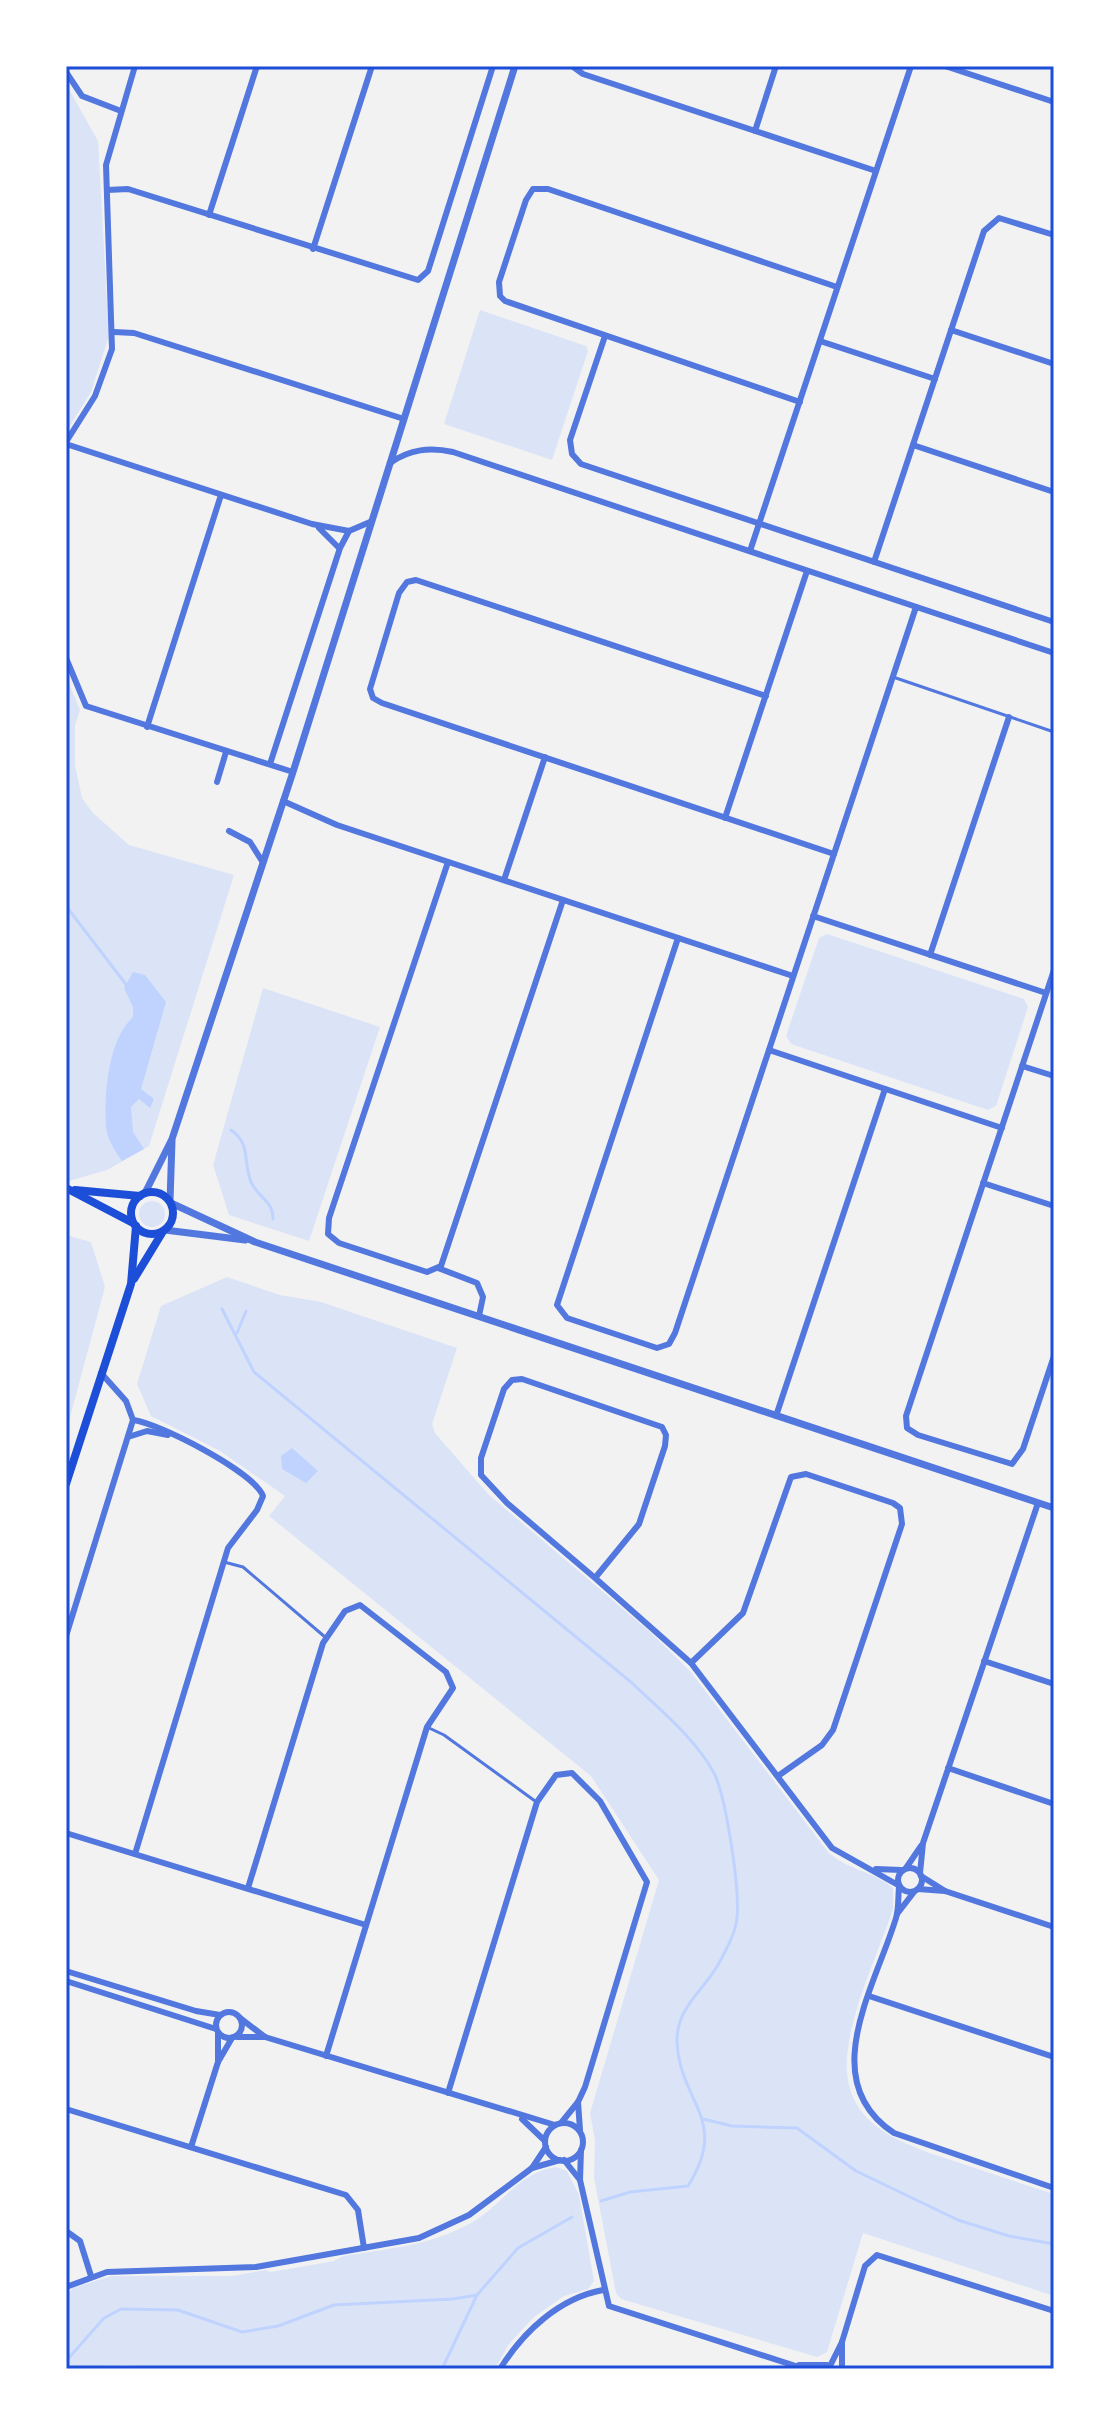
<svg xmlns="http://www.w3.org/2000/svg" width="1120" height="2435" font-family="'Asap Condensed',sans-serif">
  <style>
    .green { fill: #dbe4f7 }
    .water { fill: #bfd3fe }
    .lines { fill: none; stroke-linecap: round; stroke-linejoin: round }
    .stream { stroke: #bfd3fe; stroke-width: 3 }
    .service { stroke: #5277de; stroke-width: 3 }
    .minor { stroke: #5277de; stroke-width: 6 }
    .tertiary { stroke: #5277de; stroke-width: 7 }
    .secondary { stroke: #1d4ed8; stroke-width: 8 }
    .neatline { fill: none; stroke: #1d4ed8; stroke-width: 3 }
  </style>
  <rect width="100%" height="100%" fill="#f2f2f2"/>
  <g class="green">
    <path d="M 66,84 L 98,141 L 109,336 L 91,392 L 66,432 Z"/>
    <path d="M 480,310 L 586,346 L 588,351 L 552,460 L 444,424 Z"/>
    <path d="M 66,676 L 80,710 L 75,725 L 75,765 L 82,798 L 93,813 L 129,845 L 234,875 L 149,1146 L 107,1170 L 69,1181 L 66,1180 Z"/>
    <path d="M 827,934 L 1024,999 L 1028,1007 L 996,1106 L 988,1110 L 791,1044 L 786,1036 L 819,938 Z"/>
    <path d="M 263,988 L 380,1027 L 309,1241 L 229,1215 L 213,1165 Z"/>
    <circle cx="152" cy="1214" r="13"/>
    <path d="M 66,1235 L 91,1242 L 105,1287 L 66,1432 Z"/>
    <path d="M 227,1277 L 280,1295 L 321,1302 L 457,1348 L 432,1424 L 435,1433 L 488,1494 L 649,1631 L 690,1671 L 828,1852 C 847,1870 874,1871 893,1888 L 893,1909 C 878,1954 854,2002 848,2049 C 837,2126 903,2144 960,2163 C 992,2174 1023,2184 1054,2194 L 1054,2296 L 863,2233 L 827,2352 L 817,2357 L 621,2299 L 616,2293 L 594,2178 L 595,2140 L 590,2113 L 659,1880 L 591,1776 L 269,1516 L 285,1496 L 220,1451 L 151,1416 L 137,1384 L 161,1306 Z"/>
    <path d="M 556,2167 L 567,2171 L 579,2195 L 594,2281 L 588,2289 L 564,2296 L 534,2317 L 509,2344 L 495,2369 L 150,2369 C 122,2360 95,2369 66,2369 L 66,2296 L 73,2288 L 111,2276 L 232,2276 L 266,2270 L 271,2272 L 334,2261 L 343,2256 C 391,2248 428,2246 471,2223 C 502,2206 518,2172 556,2167 Z"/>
  </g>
  <g class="water">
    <path d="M 133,972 L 145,975 L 166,1002 L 141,1089 L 154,1099 L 150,1108 L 139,1099 L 131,1107 L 133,1132 L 144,1149 L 122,1161 C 115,1151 107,1139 106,1127 C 104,1093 108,1040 133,1017 L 133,1007 L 124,988 Z"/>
    <path d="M 292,1448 L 318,1471 L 306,1483 L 282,1469 L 281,1456 Z"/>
  </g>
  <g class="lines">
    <g class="stream">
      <path d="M 66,906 L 128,987"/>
      <path d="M 231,1130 C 251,1143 243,1163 251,1182 C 259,1199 273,1200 273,1219"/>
      <path d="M 222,1309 L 254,1372 L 632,1683 C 660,1710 695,1738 714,1773 C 726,1797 742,1898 736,1924 C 734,1936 725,1952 719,1963 C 704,1991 676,2007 677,2042 C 680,2104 730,2119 688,2186 L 630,2192 L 601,2201"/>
      <path d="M 237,1333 L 246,1311"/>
      <path d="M 703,2119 L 732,2126 L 797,2128 L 856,2171 L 958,2220 L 1009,2236 L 1054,2244"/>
      <path d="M 66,2361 L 104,2318 L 121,2309 L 178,2310 L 242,2332 L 278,2326 L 334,2305 L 453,2299 L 477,2295"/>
      <path d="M 442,2369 L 477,2295 L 518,2248 L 572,2217"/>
    </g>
    <g class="service">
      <path d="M 893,677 L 1054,732"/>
      <path d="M 224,1562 L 243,1567 L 325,1637"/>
      <path d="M 427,1727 L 444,1735 L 535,1801"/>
    </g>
    <g class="minor">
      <path d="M 572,66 L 583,74 L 876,171"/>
      <path d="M 945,66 L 1054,102"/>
      <path d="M 66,72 L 82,96 L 121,111"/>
      <path d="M 755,131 L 776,66"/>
      <path d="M 107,190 L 128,189 L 418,280 L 428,271 L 493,66"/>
      <path d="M 209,215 L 257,66"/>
      <path d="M 313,249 L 372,66"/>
      <path d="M 951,330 L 1054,364"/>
      <path d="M 114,332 L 134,333 L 404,419"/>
      <path d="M 605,336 L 570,440 L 572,454 L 581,464 L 1054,622"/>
      <path d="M 820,341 L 935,379"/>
      <path d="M 800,402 L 505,301 L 500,296 L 499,282 L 526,200 L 533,189 L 548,189 L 837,287"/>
      <path d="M 66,442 L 95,396 L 112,349 L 106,165 L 135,66"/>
      <path d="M 66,444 L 312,524 L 349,531 L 370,522"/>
      <path d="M 913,445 L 1054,492"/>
      <path d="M 390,463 C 410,449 430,447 453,452 L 1054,653"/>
      <path d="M 319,528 L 339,548"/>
      <path d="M 750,551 L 911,66"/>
      <path d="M 874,562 L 984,231 L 999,218 L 1054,235"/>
      <path d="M 66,658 L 86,706 L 293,772"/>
      <path d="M 766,696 L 416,580 L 407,582 L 399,593 L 370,689 L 373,698 L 382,703 L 834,854"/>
      <path d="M 147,727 L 221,495"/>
      <path d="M 270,764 L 340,548 L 349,531"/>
      <path d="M 217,782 L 226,752"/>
      <path d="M 283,801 L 337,825 L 793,976"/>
      <path d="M 725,818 L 807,571"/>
      <path d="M 229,831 L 250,842 L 262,861"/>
      <path d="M 448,862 L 329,1218 L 328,1234 L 339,1243 L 427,1272 L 441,1266 L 563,900"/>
      <path d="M 504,880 L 545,757"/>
      <path d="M 813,916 L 1046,993"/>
      <path d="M 678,938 L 557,1305 L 567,1318 L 657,1348 L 669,1344 L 675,1333 L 916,607"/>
      <path d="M 930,955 L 1009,717"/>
      <path d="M 1054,970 L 906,1416 L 907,1428 L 918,1435 L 1012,1464 L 1023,1449 L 1054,1356"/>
      <path d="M 769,1050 L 1002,1128"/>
      <path d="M 1022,1066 L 1054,1076"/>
      <path d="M 983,1183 L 1054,1206"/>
      <path d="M 438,1268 L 477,1283 L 483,1297 L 479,1316"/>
      <path d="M 776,1416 L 885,1089"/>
      <path d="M 133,1420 C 159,1423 254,1472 263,1496 L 257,1510 L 228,1548 L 135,1854"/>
      <path d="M 128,1437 L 147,1431 L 168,1435"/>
      <path d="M 595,1578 L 507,1503 L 481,1475 L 481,1458 L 504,1389 L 512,1380 L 522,1379 L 662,1427 L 666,1435 L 665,1446 L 639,1524 L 595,1578 L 691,1663 L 832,1848 L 898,1885"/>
      <path d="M 66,1636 L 133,1420 L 126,1401 L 101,1373"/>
      <path d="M 984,1661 L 1054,1684"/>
      <path d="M 691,1663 L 743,1613 L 791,1477 L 806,1474 L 893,1503 L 900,1508 L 902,1524 L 833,1730 L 822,1745 L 778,1776"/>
      <path d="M 948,1768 L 1054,1804"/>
      <path d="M 66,1833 L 366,1925"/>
      <circle cx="910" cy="1880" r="12"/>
      <path d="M 906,1868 L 921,1846"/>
      <path d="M 876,1869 L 901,1870"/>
      <path d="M 920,1873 L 923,1843 L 1038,1503"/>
      <path d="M 921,1876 L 945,1891"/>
      <path d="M 899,1887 C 898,1897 899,1908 896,1918 C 875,1987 815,2081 894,2133 L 1054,2188"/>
      <path d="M 248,1888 L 323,1643 L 345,1611 L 360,1605 L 446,1672 L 453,1688 L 427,1727 L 326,2056"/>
      <path d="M 918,1889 L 945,1891 L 1054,1927"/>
      <path d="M 897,1914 L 914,1892"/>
      <path d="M 66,1971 L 196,2011 L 220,2015"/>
      <path d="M 66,1981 L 216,2029"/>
      <path d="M 869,1996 L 1054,2057"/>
      <circle cx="229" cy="2025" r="13"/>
      <path d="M 240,2018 L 265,2037 L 555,2125"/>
      <path d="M 237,2037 L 265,2037"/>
      <path d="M 218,2062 L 218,2033"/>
      <path d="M 448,2093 L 537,1802 L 556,1775 L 572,1773 L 600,1801 L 647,1882 L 585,2087 L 578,2102 L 561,2123"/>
      <path d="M 578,2102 L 580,2130"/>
      <path d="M 66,2109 L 346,2195 L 358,2210 L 364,2248"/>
      <path d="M 522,2119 L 545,2141"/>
      <circle cx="564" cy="2142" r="19"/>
      <path d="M 191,2147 L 218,2062 L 232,2038"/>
      <path d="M 581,2150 L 580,2180 L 609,2306 L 805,2369"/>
      <path d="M 564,2160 L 580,2180"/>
      <path d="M 532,2168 L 560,2160"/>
      <path d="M 66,2231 L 80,2241 L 91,2276"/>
      <path d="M 66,2287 L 107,2272 L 256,2267 L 419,2238 L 469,2215 L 532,2168 L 546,2147"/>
      <path d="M 831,2364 L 842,2342 L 865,2266 L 877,2255 L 1054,2311"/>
      <path d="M 799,2365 L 827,2365"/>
      <path d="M 500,2369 C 523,2332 559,2298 603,2290"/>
      <path d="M 842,2369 L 842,2342"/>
    </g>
    <g class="tertiary">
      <path d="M 145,1193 L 172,1139 L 293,772 L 515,66"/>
      <path d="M 170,1201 L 172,1141"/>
      <path d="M 171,1203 L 255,1242 L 1054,1508"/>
      <path d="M 165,1230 L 245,1240"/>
    </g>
    <g class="secondary">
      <path d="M 66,1188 L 133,1223"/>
      <path d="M 75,1190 L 140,1196"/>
      <circle cx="152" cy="1213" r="21"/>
      <path d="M 134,1279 L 162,1233"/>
      <path d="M 66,1484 L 131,1284 L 136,1226"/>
    </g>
  </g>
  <rect width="1120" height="2435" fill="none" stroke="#ffffff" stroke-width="136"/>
  <rect x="68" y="68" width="984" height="2299" class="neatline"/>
</svg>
